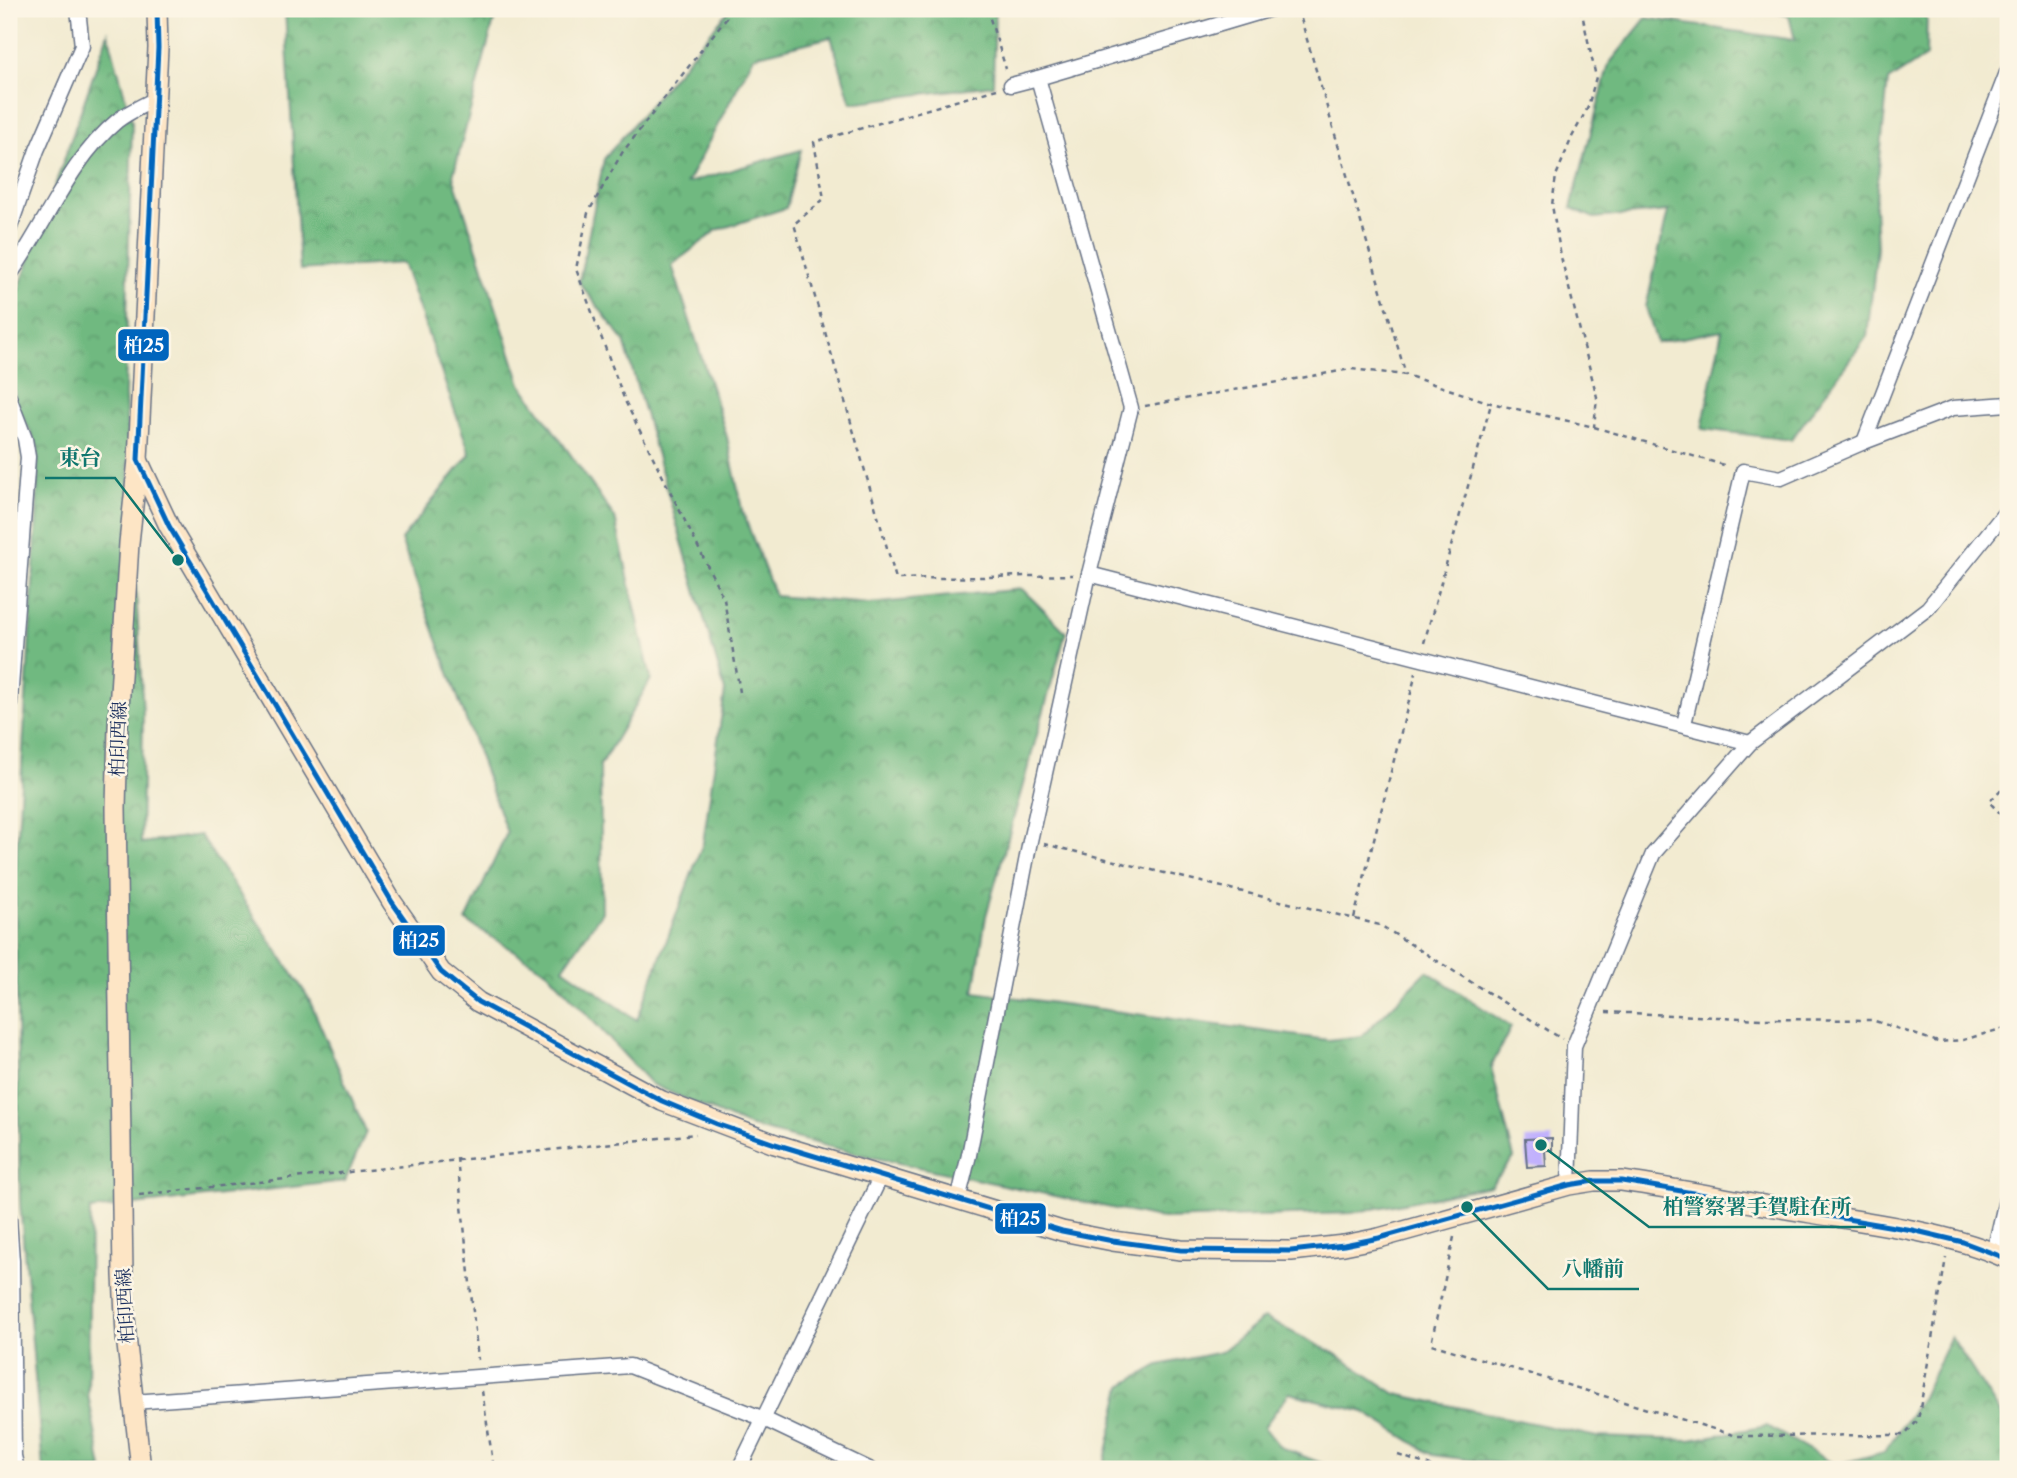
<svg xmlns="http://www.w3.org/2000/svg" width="2017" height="1478" font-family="'Libre Caslon Text','Noto Serif JP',serif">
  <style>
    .forest { fill: url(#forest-crowns); stroke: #46746f; stroke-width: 2 }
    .building { fill: #c1b1fd }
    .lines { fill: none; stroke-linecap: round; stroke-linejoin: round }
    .street-casing { stroke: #667186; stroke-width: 17 }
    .secondary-casing { stroke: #667186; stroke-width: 22 }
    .path { stroke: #667186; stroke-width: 2.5; stroke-dasharray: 5 5; stroke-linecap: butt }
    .street { stroke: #fff; stroke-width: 14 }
    .secondary { stroke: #fde5c5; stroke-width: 19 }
    .bus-1-casing { stroke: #fcf5e5; stroke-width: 10 }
    .bus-1 { stroke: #0065bd; stroke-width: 5 }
    .labels { text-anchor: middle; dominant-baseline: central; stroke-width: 5; stroke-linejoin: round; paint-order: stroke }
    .street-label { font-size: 19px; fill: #1b2f5e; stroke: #fcf5e5 }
    .leader { fill: none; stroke: #0f766e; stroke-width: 2.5 }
    .callout-dot { fill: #0f766e; stroke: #fcf5e5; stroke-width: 2.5 }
    .callout-label { font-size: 21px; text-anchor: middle; font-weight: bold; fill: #0f766e; stroke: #fcf5e5; stroke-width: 5; stroke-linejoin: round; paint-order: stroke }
    .line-badge { stroke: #fcf5e5; stroke-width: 2.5 }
    .badge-label { font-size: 19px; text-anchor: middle; font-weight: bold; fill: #fff }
  </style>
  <defs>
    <pattern id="forest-crowns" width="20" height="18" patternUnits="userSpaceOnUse" patternTransform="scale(1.75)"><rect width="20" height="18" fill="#70b980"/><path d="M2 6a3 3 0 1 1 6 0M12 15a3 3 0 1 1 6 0" fill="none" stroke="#5b976c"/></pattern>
  </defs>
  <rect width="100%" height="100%" fill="#fcf5e5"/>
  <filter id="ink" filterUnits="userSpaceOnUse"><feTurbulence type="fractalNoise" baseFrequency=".0143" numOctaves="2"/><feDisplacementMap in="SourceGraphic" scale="14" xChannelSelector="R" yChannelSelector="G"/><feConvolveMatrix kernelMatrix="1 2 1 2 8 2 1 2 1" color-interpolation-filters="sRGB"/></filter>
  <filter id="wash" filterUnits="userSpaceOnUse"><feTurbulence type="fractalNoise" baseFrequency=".00686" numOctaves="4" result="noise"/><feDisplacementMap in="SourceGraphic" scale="28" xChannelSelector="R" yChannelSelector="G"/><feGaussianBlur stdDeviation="1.57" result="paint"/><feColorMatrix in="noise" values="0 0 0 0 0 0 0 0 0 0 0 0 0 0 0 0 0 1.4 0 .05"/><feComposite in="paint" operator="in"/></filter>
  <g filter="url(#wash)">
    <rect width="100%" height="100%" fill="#f2ebd1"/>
    <g class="forest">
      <path d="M 285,9 L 497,9 L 453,176 L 521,384 L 615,518 L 651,679 L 600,766 L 602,912 L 563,968 L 637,1020 L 703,843 L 725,691 L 624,341 L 579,282 L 604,159 L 730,9 L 995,9 L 993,85 L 851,103 L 831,37 L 754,56 L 687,183 L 801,150 L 786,208 L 717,230 L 672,265 L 727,437 L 742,510 L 775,596 L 869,604 L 1022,589 L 1066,632 L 986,916 L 974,992 L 1328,1040 L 1362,1036 L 1427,971 L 1511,1027 L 1491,1067 L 1514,1158 L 1490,1186 L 1352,1213 L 1163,1219 L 866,1156 L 748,1126 L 651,1084 L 548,972 L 466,921 L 507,833 L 401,540 L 470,454 L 403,263 L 300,270 Z"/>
      <path d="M 1764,9 L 1927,9 L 1926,56 L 1888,81 L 1875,207 L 1877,248 L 1867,336 L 1791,440 L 1702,429 L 1722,330 L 1657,343 L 1646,307 L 1668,211 L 1594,218 L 1571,208 L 1609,64 L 1646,18 L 1795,40 L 1789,16 Z"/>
      <path d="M 108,33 L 132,122 L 125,395 L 143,714 L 141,843 L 200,835 L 308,997 L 366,1132 L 345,1181 L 90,1210 L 88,1394 L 102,1469 L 43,1469 L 20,1204 L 15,883 L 37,516 L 38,447 L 16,403 L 9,354 L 9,318 Z"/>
      <path d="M 1264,1318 L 1334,1353 L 1396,1394 L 1597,1437 L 1689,1440 L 1767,1426 L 1836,1465 L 1884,1452 L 1922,1397 L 1951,1336 L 2008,1426 L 2008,1469 L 1541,1469 L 1433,1455 L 1364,1412 L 1289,1393 L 1264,1427 L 1280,1447 L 1336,1469 L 1103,1469 L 1122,1386 L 1159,1365 L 1221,1352 Z"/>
    </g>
    <g id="blocks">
      <path class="building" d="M 1552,1138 L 1552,1150 L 1545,1150 L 1546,1166 L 1527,1167 L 1525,1139 Z"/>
    </g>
  </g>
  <g filter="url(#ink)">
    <use href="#blocks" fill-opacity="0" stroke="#667186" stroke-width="2"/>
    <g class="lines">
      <g class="street-casing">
        <g id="street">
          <path d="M 1011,85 L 1038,78"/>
          <path d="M 9,230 L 37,150 L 82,46 L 78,9"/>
          <path d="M 9,276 C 46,225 68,162 117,121 C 128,112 143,106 155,99"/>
          <path d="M 9,397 L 25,439 L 28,457 L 9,714"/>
          <path d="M 1864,442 L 2008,70"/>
          <path d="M 1089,574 L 1750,743"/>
          <path d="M 1684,724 L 1743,471 L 1781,478 L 1864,442 L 1953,408 L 2008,404"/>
          <path d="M 1569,1185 L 1574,1046 L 1653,854 L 1750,743 L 1928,608 L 2008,509"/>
          <path d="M 958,1200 L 969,1155 L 1030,841 L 1089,574 L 1131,408 L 1038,78 L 1271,9"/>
          <path d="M 9,1218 L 12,1261 L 14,1456 L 17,1469"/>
          <path d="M 1994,1252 L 2008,1191"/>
          <path d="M 133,1402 L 630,1366 L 764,1419 L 869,1469"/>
          <path d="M 739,1469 L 881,1176"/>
        </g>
      </g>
      <g class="secondary-casing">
        <g id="secondary">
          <path d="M 138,460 L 169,526 L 392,902 L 441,972 L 478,1002 L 662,1101 L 775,1144 L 1062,1231 L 1113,1241 L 1181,1250 L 1291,1251 L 1344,1245 L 1379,1238 L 1569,1185 L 1594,1181 L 1622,1181 C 1685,1190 1748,1203 1811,1213 C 1872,1223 1953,1233 2008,1259"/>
          <path d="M 141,1469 L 126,1336 L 123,1275 L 116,808 L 118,726 L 129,543 L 138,460 L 158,48 L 157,9"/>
        </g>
      </g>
      <g class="path">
        <path d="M 733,9 L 622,153 L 588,213 L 576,269 L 625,401 L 724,599 L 740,692"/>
        <path d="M 987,9 L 1006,69"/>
        <path d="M 1298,9 L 1406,375"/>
        <path d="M 1581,9 L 1596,77 L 1588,107 L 1572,137 L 1556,176 L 1552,205 L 1561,257 L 1597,397 L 1594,427"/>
        <path d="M 997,89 L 814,142 L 824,199 L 794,224 L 896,579 L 1073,575"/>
        <path d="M 1145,406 L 1351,369 L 1406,375 L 1491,403 L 1594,427 L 1727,466"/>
        <path d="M 1424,643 L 1491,404"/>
        <path d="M 2008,782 L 1989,802 L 2008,821"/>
        <path d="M 1044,844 L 1380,925 L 1562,1039"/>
        <path d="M 1354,918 L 1416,673"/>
        <path d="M 1606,1012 L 1763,1019 L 1872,1020 L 1938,1042 L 1963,1040 L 2008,1027"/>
        <path d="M 457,1158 L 478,1360"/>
        <path d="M 139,1195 L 696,1134"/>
        <path d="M 1454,1237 L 1431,1344 L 1737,1436 L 1905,1435 L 1918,1420 L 1946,1258"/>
        <path d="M 482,1391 L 494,1469"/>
        <path d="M 1398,1455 L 1440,1469"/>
      </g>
      <use href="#street" class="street"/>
      <use href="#secondary" class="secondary"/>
      <g class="bus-1-casing">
        <path id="bus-1" d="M 157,9 L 158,48 L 138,460 L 169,526 L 392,902 L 441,972 L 478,1002 L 662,1101 L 717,1124 L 775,1144 L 1062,1231 L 1113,1241 L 1181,1250 L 1291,1251 L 1344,1245 L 1379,1238 L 1569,1185 L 1594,1181 L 1622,1181 L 1912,1230 L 1963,1242 L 2008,1259"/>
      </g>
      <use href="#bus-1" class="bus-1"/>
    </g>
  </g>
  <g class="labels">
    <g class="street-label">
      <text transform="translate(118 739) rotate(-88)">柏印西線</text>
      <text transform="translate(125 1306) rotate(-93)">柏印西線</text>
    </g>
  </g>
  <path class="leader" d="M178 560L115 478H45M1541 1145L1649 1227H1866M1467 1207L1548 1289H1639"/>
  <g class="callout-dot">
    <circle cx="178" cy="560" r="7"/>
    <circle cx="1541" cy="1145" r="7"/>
    <circle cx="1467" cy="1207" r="7"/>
  </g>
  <g class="callout-label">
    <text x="80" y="465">東台</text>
    <text x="1757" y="1214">柏警察署手賀駐在所</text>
    <text x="1593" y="1276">八幡前</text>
  </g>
  <g class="line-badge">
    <rect x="117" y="328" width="53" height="34" rx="7" fill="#0065bd"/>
    <rect x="392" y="924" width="54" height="33" rx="7" fill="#0065bd"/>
    <rect x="994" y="1202" width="53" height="33" rx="7" fill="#0065bd"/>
  </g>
  <g class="badge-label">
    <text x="144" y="352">柏25</text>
    <text x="419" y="947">柏25</text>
    <text x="1020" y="1225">柏25</text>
  </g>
  <rect width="2017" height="1478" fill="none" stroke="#fcf5e5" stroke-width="35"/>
</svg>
